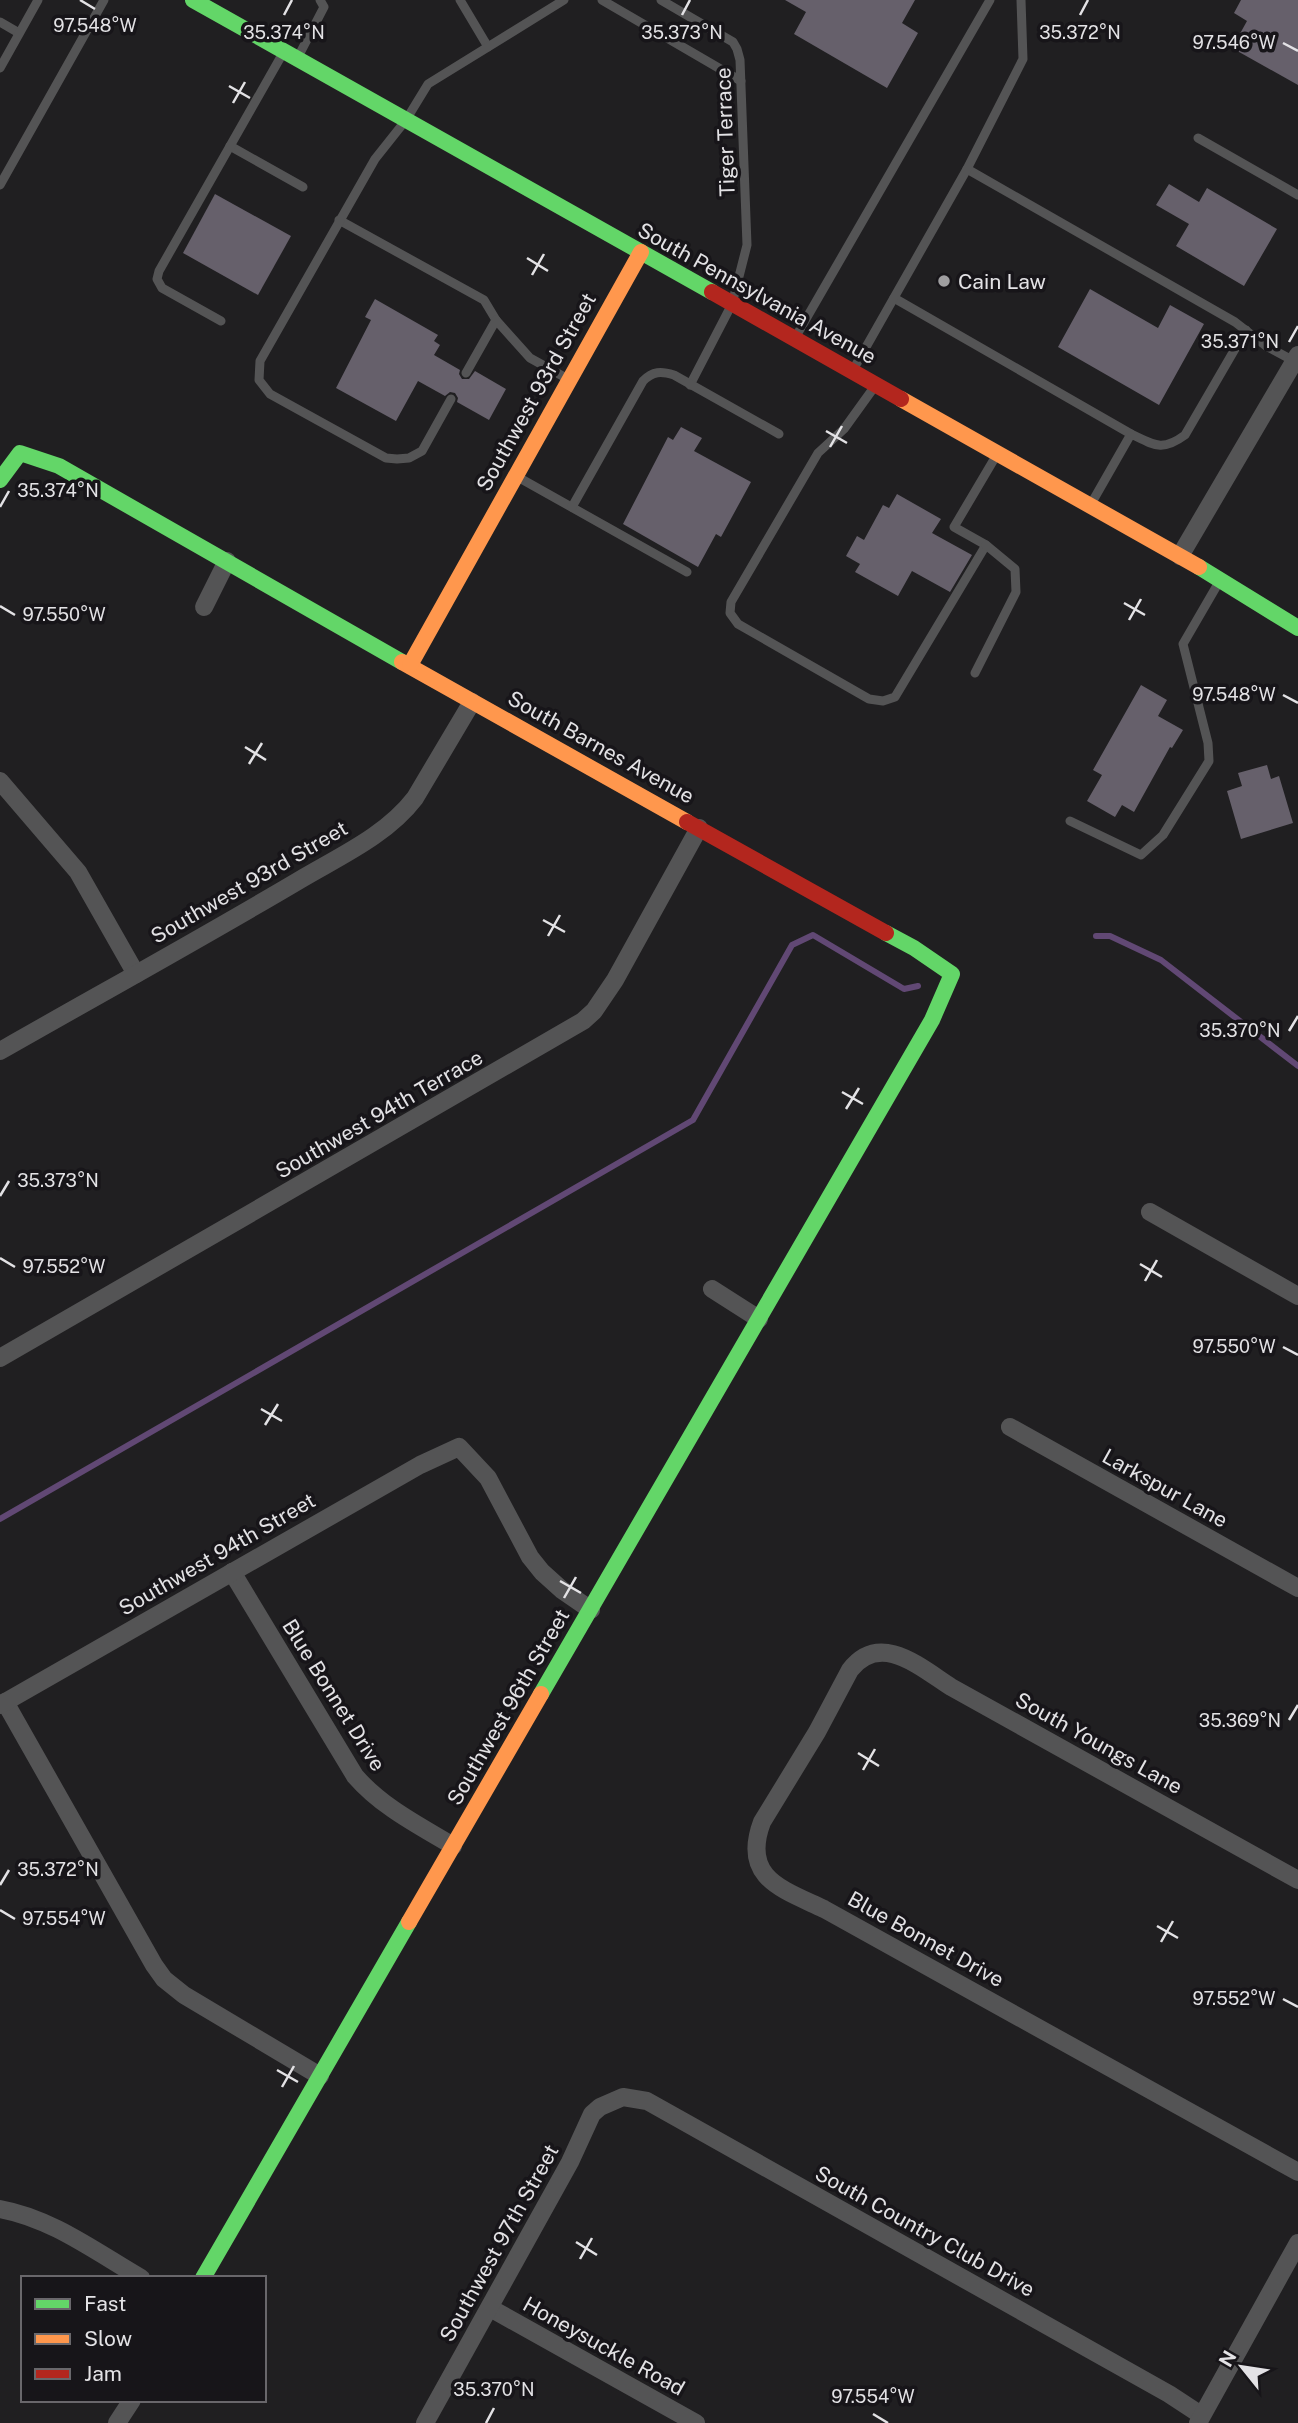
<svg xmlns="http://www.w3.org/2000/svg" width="1298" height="2423" font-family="'Public Sans',sans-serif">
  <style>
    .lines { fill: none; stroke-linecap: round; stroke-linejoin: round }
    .stream { stroke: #614874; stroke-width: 6 }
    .building { fill: #66606b }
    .lane { stroke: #545455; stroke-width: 9 }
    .street { stroke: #545455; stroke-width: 18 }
    .fast { stroke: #63d668; stroke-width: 16 }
    .slow { stroke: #ff974d; stroke-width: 16 }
    .jam { stroke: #b3261e; stroke-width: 16 }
    .ticks { fill: none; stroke: #e3e2e5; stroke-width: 2.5 }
    .poi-dot { fill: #9f9ea0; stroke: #171519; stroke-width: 2.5 }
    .labels { text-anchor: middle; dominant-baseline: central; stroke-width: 7; stroke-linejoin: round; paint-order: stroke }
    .street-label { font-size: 21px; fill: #e3e2e5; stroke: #171519 }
    .poi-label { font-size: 21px; fill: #e3e2e5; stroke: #171519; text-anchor: start }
    .ticks-label { font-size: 18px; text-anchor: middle; fill: #e3e2e5; stroke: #171519; stroke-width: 7; stroke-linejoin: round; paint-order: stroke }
  </style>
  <rect width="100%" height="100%" fill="#201f21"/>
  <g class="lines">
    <g class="stream">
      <path d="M 1096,936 L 1110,936 L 1161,960 L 1298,1066"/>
      <path d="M 0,1519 L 693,1120 L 792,945 L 813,935 L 904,989 L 918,986"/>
    </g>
  </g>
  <g class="building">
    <path d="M 785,0 L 915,0 L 902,23 L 918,33 L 887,88 L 794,34 L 806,12 Z"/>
    <path d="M 1241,0 L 1298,0 L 1298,85 L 1232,48 L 1247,21 L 1234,13 Z"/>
    <path d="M 1169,184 L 1199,202 L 1207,188 L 1277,229 L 1244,286 L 1176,246 L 1189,224 L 1156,205 Z"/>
    <path d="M 215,194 L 291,236 L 258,295 L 183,253 Z"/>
    <path d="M 1090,289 L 1158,328 L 1170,305 L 1204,324 L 1159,405 L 1058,347 Z"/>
    <path d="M 375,299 L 438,335 L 434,341 L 440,345 L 434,355 L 460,370 L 459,374 L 462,379 L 469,379 L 475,371 L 506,389 L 489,420 L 457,402 L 458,398 L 455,393 L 450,392 L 445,396 L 418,381 L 396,421 L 336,388 L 371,320 L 365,317 Z"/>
    <path d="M 681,427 L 702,438 L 694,451 L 751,482 L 721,537 L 716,534 L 698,567 L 623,524 L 668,437 L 673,440 Z"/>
    <path d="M 897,494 L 941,519 L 932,533 L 972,555 L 950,592 L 912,571 L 898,596 L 855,572 L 860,564 L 846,556 L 857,536 L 864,540 L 883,505 L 889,508 Z"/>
    <path d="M 1141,685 L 1167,700 L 1158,716 L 1183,730 L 1172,748 L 1170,747 L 1134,812 L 1122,805 L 1115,817 L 1087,801 L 1102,775 L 1093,770 Z"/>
    <path d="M 1267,765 L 1271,779 L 1279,776 L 1293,823 L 1241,839 L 1227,791 L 1242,786 L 1238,773 Z"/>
  </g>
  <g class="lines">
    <g class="lane">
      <path d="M 460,0 L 488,47"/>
      <path d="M 602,0 L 741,81"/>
      <path d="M 661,0 L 733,42 L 737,49 L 740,60 L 747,245 L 732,304 L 690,385"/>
      <path d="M 0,22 L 19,33"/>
      <path d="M 298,57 L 324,7 L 320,0"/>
      <path d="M 0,68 L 38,0"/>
      <path d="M 1198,138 L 1298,195"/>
      <path d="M 230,146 L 303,187"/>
      <path d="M 967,169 L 1235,322 L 1266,346 L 1294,361"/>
      <path d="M 0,185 L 104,0"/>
      <path d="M 339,220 L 484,300 L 496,320"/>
      <path d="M 894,298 L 1131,434"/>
      <path d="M 221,321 L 162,288 L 157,279 L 159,271 L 283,53"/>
      <path d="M 795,338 L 990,0"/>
      <path d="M 853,370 L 967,169 L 1023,59 L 1021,0"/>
      <path d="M 466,373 L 496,320 L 530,358 L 568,379"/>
      <path d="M 875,386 L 844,429 L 818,453 L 731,602 L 730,613 L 738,624 L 869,699 L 883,701 L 895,697 L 986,545 L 954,527 L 996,456"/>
      <path d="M 451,399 L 422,451 L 409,458 L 397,459 L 386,458 L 270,394 L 259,380 L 260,361 L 375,159 L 406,120 L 428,84 L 564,0"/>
      <path d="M 516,476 L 687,572"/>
      <path d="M 1091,504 L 1131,434 C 1154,445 1162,452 1185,435 L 1246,330"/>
      <path d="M 572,507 L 643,381 C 653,371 661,371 674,375 L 779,434"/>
      <path d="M 975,673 L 1016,592 L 1015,569 L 986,545"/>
      <path d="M 1070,821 L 1141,855 L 1163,835 L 1209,761 L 1208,743 L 1183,644 L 1219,582"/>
    </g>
    <g class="street">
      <path d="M 1180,556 L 1298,355"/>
      <path d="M 204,607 L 227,561"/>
      <path d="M 0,781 L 78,872 L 136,974"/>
      <path d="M 0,1051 C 100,994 200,939 298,881 C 338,857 386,836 415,798 L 472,702"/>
      <path d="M 1150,1212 L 1298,1296"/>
      <path d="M 712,1289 L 759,1319"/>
      <path d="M 0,1358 L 583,1021 L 594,1011 L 615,980 L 699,828"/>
      <path d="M 1010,1427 L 1298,1588"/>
      <path d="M 232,1572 L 355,1776 C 382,1807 418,1825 453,1846"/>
      <path d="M 5,1702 L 154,1965 L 164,1979 L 184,1995 L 320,2076"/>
      <path d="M 0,1705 L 420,1465 L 459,1447 L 488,1478 L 530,1557 L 542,1572 L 562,1590 L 591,1610"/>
      <path d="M 1298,1880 L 951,1687 C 920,1667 880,1631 850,1670 L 817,1732 L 762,1822 C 741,1878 782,1889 824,1909 L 1298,2172"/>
      <path d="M 0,2209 C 51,2218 96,2252 141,2278"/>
      <path d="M 490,2308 L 696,2423"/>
      <path d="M 117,2423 L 132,2400"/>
      <path d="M 425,2423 L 570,2162 L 592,2114 L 600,2107 L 623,2097 L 647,2101 L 1169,2394 L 1201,2415"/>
      <path d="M 1198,2423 L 1298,2243"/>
    </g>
    <g class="fast">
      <path d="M 193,0 L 712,292"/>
      <path d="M 0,480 L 20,453 L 59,466 L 402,662"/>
      <path d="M 1199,567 L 1298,628"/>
      <path d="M 541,1694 L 932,1020 L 952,974 L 914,948 L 886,933"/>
      <path d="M 203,2278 L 409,1922"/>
    </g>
    <g class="slow">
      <path d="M 901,399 L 1199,567"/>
      <path d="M 402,662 L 687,822"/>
      <path d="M 410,665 L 641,252"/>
      <path d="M 409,1922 L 541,1694"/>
    </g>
    <g class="jam">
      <path d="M 712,292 L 901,399"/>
      <path d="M 687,822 L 886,933"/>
    </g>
  </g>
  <path class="ticks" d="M 80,0 L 95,9M 284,15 L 292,0M 682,15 L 690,0M 1080,15 L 1088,0M 1283,43 L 1298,51M 229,86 L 250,98M 233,103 L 245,82M 527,258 L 548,271M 532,275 L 544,254M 1289,342 L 1298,326M 826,431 L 847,443M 830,447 L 842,426M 0,507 L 9,491M 1124,603 L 1145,615M 0,606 L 15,615M 1129,620 L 1141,599M 1283,695 L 1298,703M 245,747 L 266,760M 249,764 L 262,743M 543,920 L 565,932M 548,936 L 560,915M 1289,1031 L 1298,1016M 842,1092 L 863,1104M 846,1109 L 859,1088M 0,1196 L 9,1181M 0,1258 L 15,1267M 1140,1264 L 1162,1277M 1145,1281 L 1157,1260M 1283,1347 L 1298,1355M 261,1409 L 282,1421M 265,1425 L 278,1404M 560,1581 L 581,1593M 564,1598 L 576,1577M 1289,1720 L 1298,1705M 858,1753 L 879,1766M 863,1770 L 875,1749M 0,1885 L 9,1870M 0,1910 L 15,1919M 1157,1926 L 1178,1938M 1161,1942 L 1173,1921M 1283,1999 L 1298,2007M 277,2070 L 298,2082M 282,2087 L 294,2066M 576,2242 L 597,2255M 580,2259 L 592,2238M 873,2414 L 888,2423M 486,2423 L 494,2408"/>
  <circle class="poi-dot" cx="944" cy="281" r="7"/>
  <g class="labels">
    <g class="street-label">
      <text transform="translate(725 132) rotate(-92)">Tiger Terrace</text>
      <text transform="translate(757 293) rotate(29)">South Pennsylvania Avenue</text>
      <text transform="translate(536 392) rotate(-61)">Southwest 93rd Street</text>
      <text transform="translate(601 747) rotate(29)">South Barnes Avenue</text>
      <text transform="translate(249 882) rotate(-30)">Southwest 93rd Street</text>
      <text transform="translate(379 1114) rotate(-30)">Southwest 94th Terrace</text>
      <text transform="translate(1165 1488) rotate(29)">Larkspur Lane</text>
      <text transform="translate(217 1554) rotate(-30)">Southwest 94th Street</text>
      <text transform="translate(334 1695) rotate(58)">Blue Bonnet Drive</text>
      <text transform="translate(508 1707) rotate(-60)">Southwest 96th Street</text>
      <text transform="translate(1099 1743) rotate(29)">South Youngs Lane</text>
      <text transform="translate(926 1939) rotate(29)">Blue Bonnet Drive</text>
      <text transform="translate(925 2231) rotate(29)">South Country Club Drive</text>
      <text transform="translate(499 2243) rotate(-61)">Southwest 97th Street</text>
      <text transform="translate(604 2346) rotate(29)">Honeysuckle Road</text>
    </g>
    <g class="poi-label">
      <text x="958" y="281">Cain Law</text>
    </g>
  </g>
  <g class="ticks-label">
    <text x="95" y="32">97.548°W</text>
    <text x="284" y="39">35.374°N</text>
    <text x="682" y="39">35.373°N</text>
    <text x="1080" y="39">35.372°N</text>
    <text x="1234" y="49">97.546°W</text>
    <text x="1240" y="348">35.371°N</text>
    <text x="58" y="497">35.374°N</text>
    <text x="64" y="621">97.550°W</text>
    <text x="1234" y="701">97.548°W</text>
    <text x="1240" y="1037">35.370°N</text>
    <text x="58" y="1187">35.373°N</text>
    <text x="64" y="1273">97.552°W</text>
    <text x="1234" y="1353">97.550°W</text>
    <text x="1240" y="1727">35.369°N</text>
    <text x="58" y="1876">35.372°N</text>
    <text x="64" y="1925">97.554°W</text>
    <text x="1234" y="2005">97.552°W</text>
    <text x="494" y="2396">35.370°N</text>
    <text x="873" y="2403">97.554°W</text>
  </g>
  <rect x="21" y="2276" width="245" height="126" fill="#171519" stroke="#69676b" stroke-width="2"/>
  <rect x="35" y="2299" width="35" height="10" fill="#63d668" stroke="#69676b" stroke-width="2"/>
  <text x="84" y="2311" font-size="21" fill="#e3e2e5">Fast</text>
  <rect x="35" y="2334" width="35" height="10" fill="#ff974d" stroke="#69676b" stroke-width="2"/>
  <text x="84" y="2346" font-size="21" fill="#e3e2e5">Slow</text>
  <rect x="35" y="2369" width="35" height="10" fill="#b3261e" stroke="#69676b" stroke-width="2"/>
  <text x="84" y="2381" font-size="21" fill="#e3e2e5">Jam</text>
  <g transform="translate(1242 2367) rotate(300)" stroke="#171519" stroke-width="5" paint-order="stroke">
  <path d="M0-5L12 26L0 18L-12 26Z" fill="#e3e2e5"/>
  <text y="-10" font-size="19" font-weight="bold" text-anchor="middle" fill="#e3e2e5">N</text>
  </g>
</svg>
